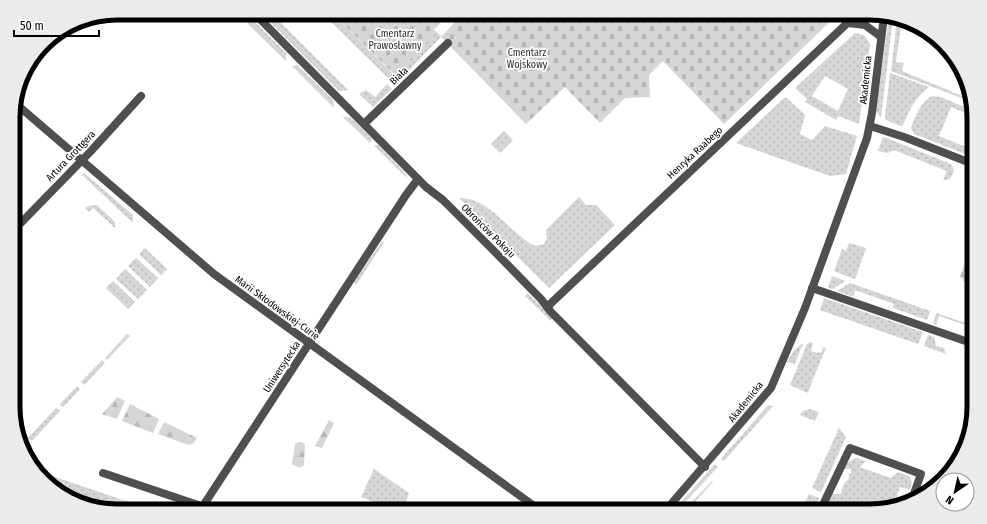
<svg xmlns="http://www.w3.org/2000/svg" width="987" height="524" font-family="'Fira Sans Condensed',sans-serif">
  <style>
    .green { fill: url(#green-dots); fill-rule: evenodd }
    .forest { fill: url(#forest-firs) }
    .cemetery { fill: url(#cemetery-stones) }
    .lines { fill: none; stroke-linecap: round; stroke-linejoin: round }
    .street { stroke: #4f4f4f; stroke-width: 8 }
    .labels { text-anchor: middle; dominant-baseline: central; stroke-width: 3.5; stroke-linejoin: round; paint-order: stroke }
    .park-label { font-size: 10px; fill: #2d2d2d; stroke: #fff }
    .street-label { font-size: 10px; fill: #000; stroke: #fff }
    .rim { fill: none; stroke: #000; stroke-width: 5 }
  </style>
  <defs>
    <pattern id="green-dots" width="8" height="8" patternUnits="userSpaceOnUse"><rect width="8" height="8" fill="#d6d6d6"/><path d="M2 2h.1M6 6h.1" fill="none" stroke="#b6b6b6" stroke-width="1.8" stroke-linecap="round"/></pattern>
    <pattern id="forest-firs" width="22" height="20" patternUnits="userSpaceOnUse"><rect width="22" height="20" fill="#d6d6d6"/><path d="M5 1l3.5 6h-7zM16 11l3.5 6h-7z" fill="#b6b6b6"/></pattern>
    <pattern id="cemetery-stones" width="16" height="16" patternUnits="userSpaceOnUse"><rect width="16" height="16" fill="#d6d6d6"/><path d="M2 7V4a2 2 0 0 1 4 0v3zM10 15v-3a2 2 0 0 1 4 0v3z" fill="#b6b6b6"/></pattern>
  </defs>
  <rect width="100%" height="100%" fill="#fff"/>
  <g class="green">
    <path d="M 261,13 L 271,13 L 348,90 L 339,91 Z"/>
    <path d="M 322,13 L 332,13 L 395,76 L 438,33 L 441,37 L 395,85 Z"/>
    <path d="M 889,17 L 893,18 L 881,118 L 876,111 Z"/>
    <path d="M 252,19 L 286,53 L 286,61 L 247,23 Z"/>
    <path d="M 897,19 L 902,20 L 896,62 L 904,63 L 902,71 L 972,100 L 972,102 L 891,71 Z"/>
    <path d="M 855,33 L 864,35 L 870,44 L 859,124 L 838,116 L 836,120 L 805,102 L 807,99 L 795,88 ZM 825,76 L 848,89 L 838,111 L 812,96 Z"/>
    <path d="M 297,65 L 333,100 L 334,108 L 292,66 Z"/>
    <path d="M 890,73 L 929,87 C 915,98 910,109 903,125 L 900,126 L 886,120 L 885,116 Z"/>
    <path d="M 387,84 L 392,89 L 373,107 L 359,94 L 366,90 L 375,97 Z"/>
    <path d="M 932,96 L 941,97 L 973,111 L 973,116 L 951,107 L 939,136 L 973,150 L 973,157 L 914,134 L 911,128 C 915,116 921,102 932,96 Z"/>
    <path d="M 784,98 L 787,98 L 805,115 L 800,134 L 812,140 L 825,126 L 857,136 L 846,174 L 830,176 L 736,143 Z"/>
    <path d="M 342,116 L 351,118 L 372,139 L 370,143 Z"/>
    <path d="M 504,131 L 513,140 L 500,153 L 491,144 Z"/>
    <path d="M 884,137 L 951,164 C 956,169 953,176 948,180 L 943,180 L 947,171 L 894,150 L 888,153 L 878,151 L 882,139 Z"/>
    <path d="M 376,145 L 378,145 L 405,173 L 408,179 L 374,146 Z"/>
    <path d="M 84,173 L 133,215 L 133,223 L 82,175 Z"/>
    <path d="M 579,197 L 586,205 L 596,205 L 615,225 L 549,288 L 459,198 C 490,197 511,235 535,246 L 544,244 L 547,238 L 546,230 Z"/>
    <path d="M 97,205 L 115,222 L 115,228 L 93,208 L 89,212 L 85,208 L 88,206 Z"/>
    <path d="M 382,241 L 384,242 L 356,285 L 354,282 Z"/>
    <path d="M 849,243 L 866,248 L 856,277 L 854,279 L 834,271 L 842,249 L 846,251 Z"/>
    <path d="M 145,248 L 167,269 L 161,275 L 139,254 Z"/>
    <path d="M 136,258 L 158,278 L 150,287 L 128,266 Z"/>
    <path d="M 125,269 L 147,290 L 138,299 L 116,279 Z"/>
    <path d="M 832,276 L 845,281 L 833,289 L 828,288 Z"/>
    <path d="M 113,281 L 135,302 L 128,309 L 106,288 Z"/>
    <path d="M 850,283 L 930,311 L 927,320 L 893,308 L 894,304 L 855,290 L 853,297 L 837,291 Z"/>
    <path d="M 528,293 L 553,318 L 551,321 L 525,296 Z"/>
    <path d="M 824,298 L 923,332 L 918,344 L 820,310 Z"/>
    <path d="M 936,313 L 974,326 L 974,328 L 939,316 L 936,325 L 933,324 Z"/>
    <path d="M 127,334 L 130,336 L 107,360 L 105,358 Z"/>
    <path d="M 928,335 L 934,337 L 936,346 L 944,348 L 946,354 L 924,346 Z"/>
    <path d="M 810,342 L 813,343 L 811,351 L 817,353 L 822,352 L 823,347 L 826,348 C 820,363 813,377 808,393 L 790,385 L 807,344 Z"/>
    <path d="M 803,343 L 795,364 L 787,362 L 795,349 Z"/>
    <path d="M 102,360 L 105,363 L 84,385 L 81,382 Z"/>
    <path d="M 77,386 L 80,389 L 63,407 L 60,404 Z"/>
    <path d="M 768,405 L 773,406 L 724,461 L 721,459 Z"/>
    <path d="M 56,408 L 60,411 L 32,441 L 28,438 Z"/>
    <path d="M 810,409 L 819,412 L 815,421 L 800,415 L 803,411 Z"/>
    <path d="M 839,428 L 846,437 L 821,492 L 812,488 Z"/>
    <path d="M 856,458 L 866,461 L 860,467 L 891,478 L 898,472 L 909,476 L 912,482 L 910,490 L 900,487 L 894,505 L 877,511 L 824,511 L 832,494 L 841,494 L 844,483 L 849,479 L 849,474 L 851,474 L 851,469 L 844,469 L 847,463 Z"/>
    <path d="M 715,464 L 718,467 L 677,511 L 673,511 Z"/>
    <path d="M 374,469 L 409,493 L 403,511 L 395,511 L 361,497 Z"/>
    <path d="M 38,471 L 143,507 L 139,511 L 117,511 L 71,500 Z"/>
    <path d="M 712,481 L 713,482 L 692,505 L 703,511 L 683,511 Z"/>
    <path d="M 809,494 L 819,498 L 814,511 L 801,511 Z"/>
  </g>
  <g class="forest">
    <path d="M 968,262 L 974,263 L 974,284 L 963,281 L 963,279 L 960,277 L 964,265 L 966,266 Z"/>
    <path d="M 117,397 L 125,401 L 117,419 L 102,414 Z"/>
    <path d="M 130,404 L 159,419 L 153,433 L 122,421 Z"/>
    <path d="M 329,420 L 334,423 L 322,448 L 315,446 Z"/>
    <path d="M 164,422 L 197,438 L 194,443 L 189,445 L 158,434 Z"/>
    <path d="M 298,442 L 302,442 L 305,445 L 304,465 L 300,468 L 292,464 L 295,444 Z"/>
  </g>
  <path class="cemetery" d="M 332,13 L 839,13 L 724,124 L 663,61 L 649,75 L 650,97 L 625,98 L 600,123 L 565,87 L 526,124 L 441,37 L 457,20 L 450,13 L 434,30 L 438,33 L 396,76 Z"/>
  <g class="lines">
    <g class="street">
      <path d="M 254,13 L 426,187 L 443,200 L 493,250 L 541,299 L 551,312 L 705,467"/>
      <path d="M 848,23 L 865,25 L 880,36"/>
      <path d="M 15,103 L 214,274 L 541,511"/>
      <path d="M 365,123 L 448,43"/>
      <path d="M 870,126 L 904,137 L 973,164"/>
      <path d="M 14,230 L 91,151 L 141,96"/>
      <path d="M 812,288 L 974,344"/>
      <path d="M 547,307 L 858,13"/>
      <path d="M 103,473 L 216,511"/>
      <path d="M 203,506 L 406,195 L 418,179"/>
      <path d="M 665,511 L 771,388 L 805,308 L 867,138 L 872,113 L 884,16"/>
      <path d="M 820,511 L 850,448 L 921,474 L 912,499"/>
    </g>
  </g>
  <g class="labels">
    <g class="park-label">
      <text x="395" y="34">Cmentarz<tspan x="395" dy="12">Prawosławny</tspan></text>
      <text x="527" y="53">Cmentarz<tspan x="527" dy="12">Wojskowy</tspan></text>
    </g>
    <g class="street-label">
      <text transform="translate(399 76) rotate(-44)">Biała</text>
      <text transform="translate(866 80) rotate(-84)">Akademicka</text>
      <text transform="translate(695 153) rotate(-43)">Henryka Raabego</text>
      <text transform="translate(71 156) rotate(-46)">Artura Grottgera</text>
      <text transform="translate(488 231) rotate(45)">Obrońców Pokoju</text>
      <text transform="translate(277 308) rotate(36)">Marii Skłodowskiej-Curie</text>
      <text transform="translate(282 367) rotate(-57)">Uniwersytecka</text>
      <text transform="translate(746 402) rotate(-51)">Akademicka</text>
    </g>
  </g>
  <path d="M0 0H987V524H0ZM117 20H870A97 97 0 0 1 967 117V407A97 97 0 0 1 870 504H117A97 97 0 0 1 20 407V117A97 97 0 0 1 117 20Z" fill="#ebebeb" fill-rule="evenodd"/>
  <path class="rim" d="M117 20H870A97 97 0 0 1 967 117V407A97 97 0 0 1 870 504H117A97 97 0 0 1 20 407V117A97 97 0 0 1 117 20Z"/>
  <g transform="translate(955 492) rotate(214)"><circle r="19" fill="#ffffff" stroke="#999999"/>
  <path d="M0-3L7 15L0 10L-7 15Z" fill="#000000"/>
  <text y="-6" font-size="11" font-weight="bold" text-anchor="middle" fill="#000000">N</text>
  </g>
  <path d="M14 30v6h85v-6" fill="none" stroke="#000000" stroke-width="2"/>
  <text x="20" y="30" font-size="12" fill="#000000" stroke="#ffffff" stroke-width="3" paint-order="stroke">50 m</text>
</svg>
